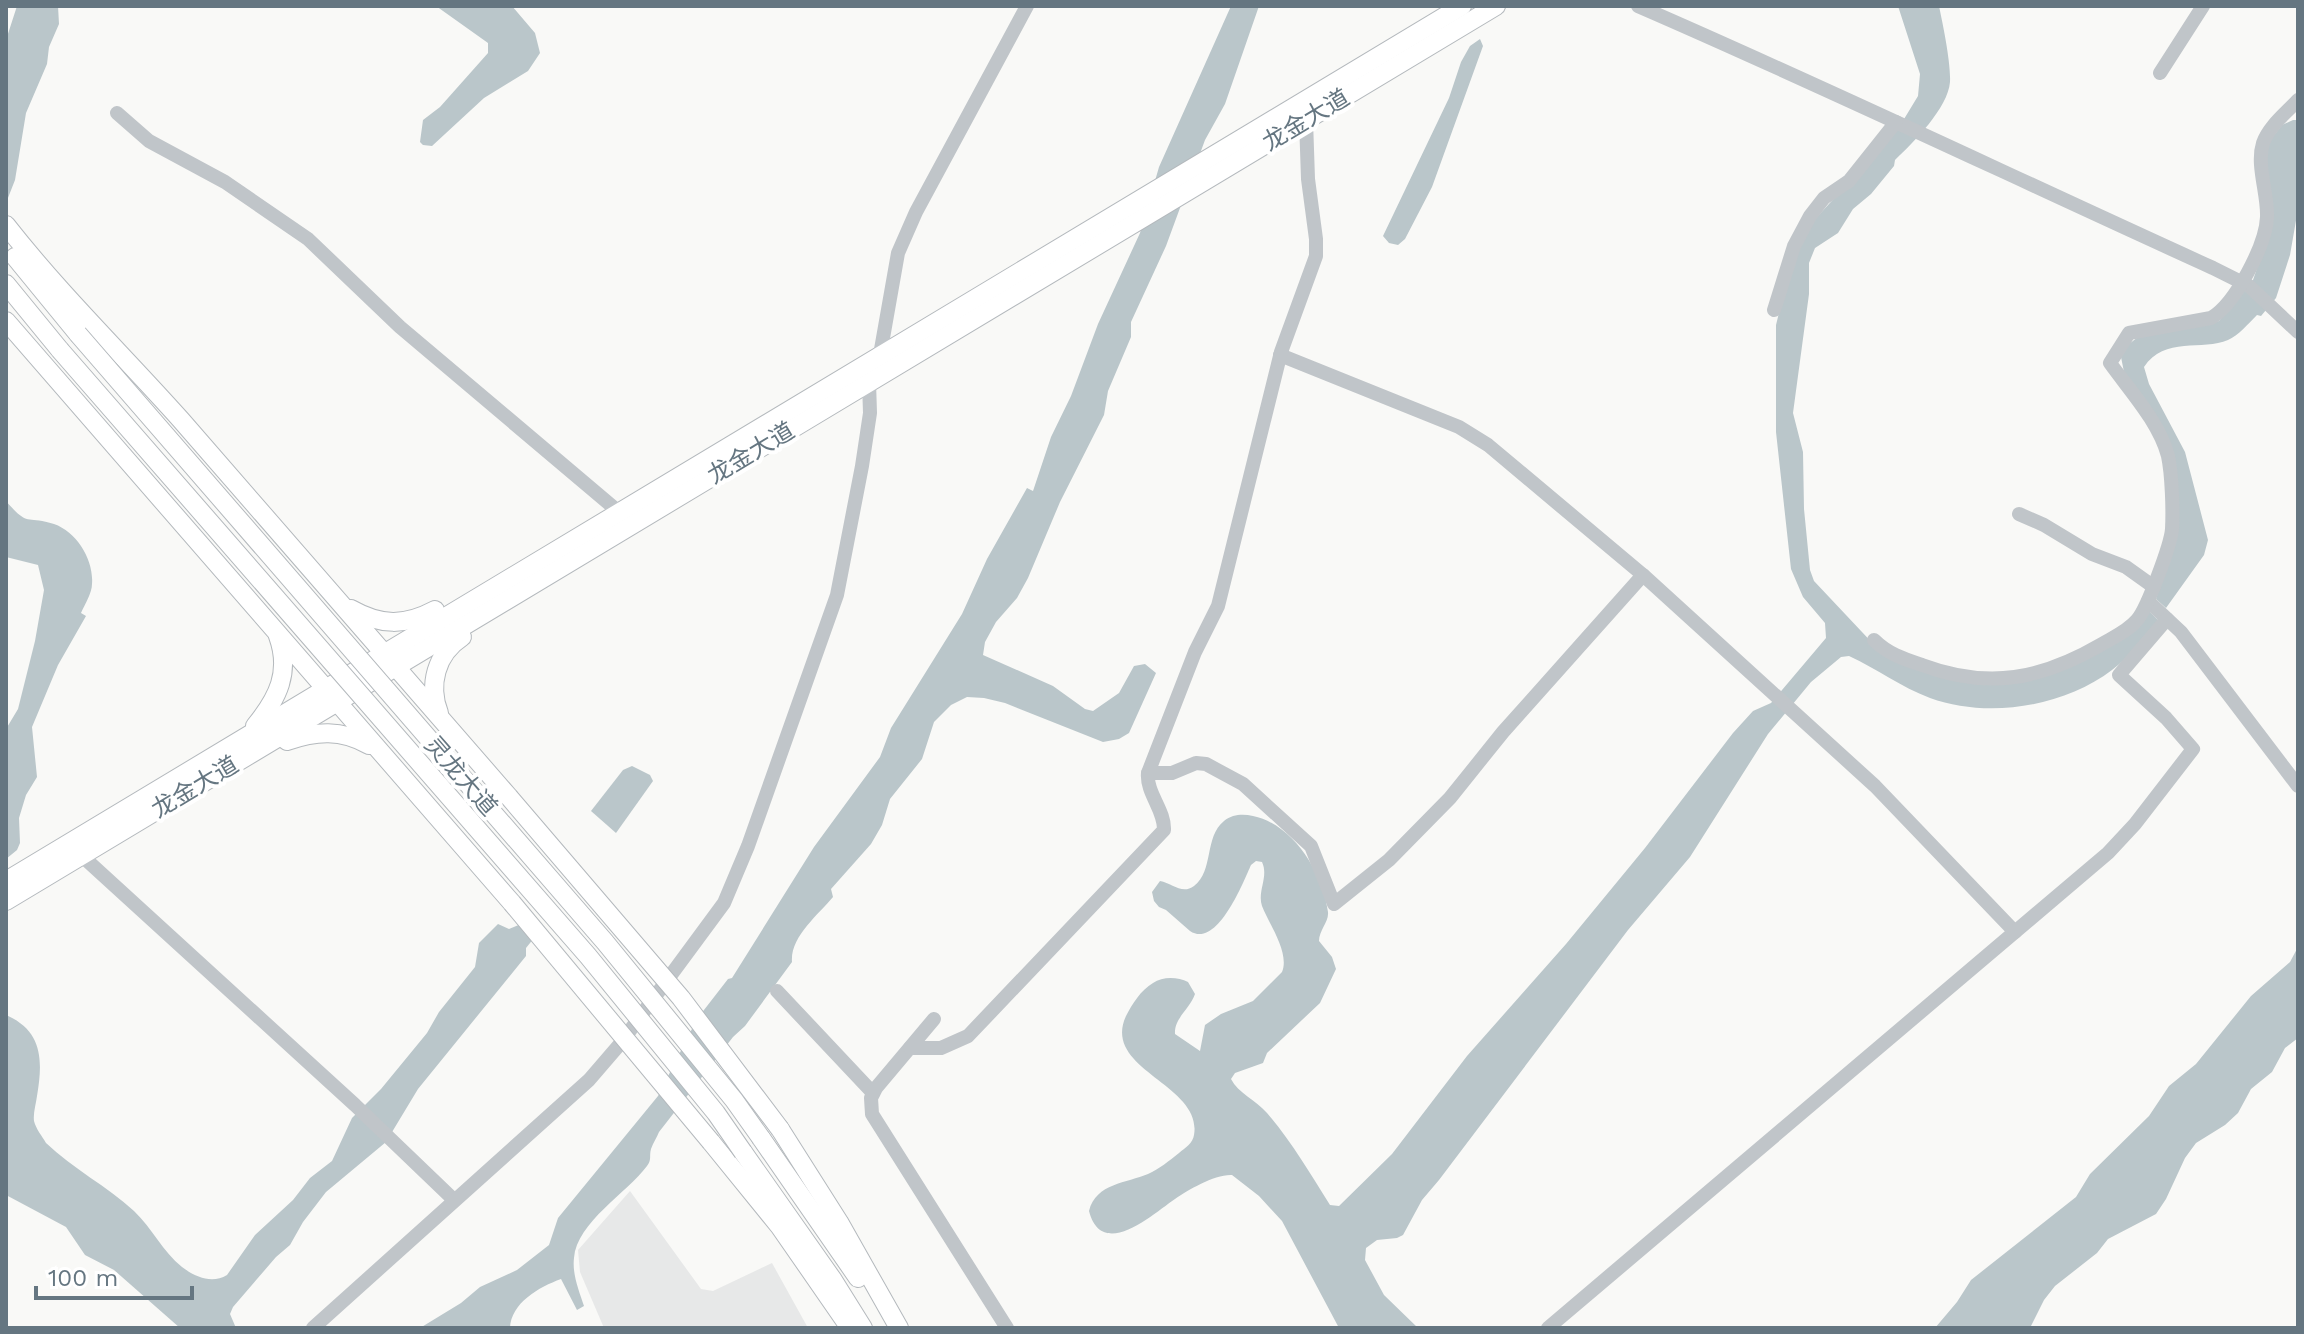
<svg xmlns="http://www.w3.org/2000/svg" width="2304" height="1334" font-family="'Work Sans','Noto Sans SC',sans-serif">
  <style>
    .built { fill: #e7e8e8 }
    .water { fill: #bac6ca }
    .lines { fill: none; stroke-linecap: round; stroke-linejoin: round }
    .major-casing { stroke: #b4b9bd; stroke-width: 20 }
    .minor { stroke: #c0c5c9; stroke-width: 14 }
    .major { stroke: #fff; stroke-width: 18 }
    .major-bridge-casing { stroke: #b4b9bd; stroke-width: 20; stroke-linecap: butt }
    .major-bridge { stroke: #fff; stroke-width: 18 }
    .labels { text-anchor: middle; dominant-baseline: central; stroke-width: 8; stroke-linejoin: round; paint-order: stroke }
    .street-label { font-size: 24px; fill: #657681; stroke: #fff }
  </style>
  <rect width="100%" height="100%" fill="#f9f9f7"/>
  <path class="built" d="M 630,1191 L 701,1289 L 713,1291 L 772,1263 L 808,1328 L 604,1328 L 580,1272 L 578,1250 Z"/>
  <g class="water">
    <path d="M 17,6 L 58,6 L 59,24 L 49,47 L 47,64 L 26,113 L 15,180 L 6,203 L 6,40 Z"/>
    <path d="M 436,6 L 512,6 L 535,33 L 540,53 L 528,71 L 484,98 L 432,146 L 423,145 L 420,142 L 423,120 L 440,107 L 488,53 L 488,43 Z"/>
    <path d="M 1231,6 L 1259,6 L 1225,104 L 1205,140 L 1166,246 L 1131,322 L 1131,337 L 1108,391 L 1104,415 L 1060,502 L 1028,578 L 1017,598 L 996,622 L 985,642 L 983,655 L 1053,686 L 1085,709 L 1093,711 L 1119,693 L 1134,666 L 1145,664 L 1156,673 L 1129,733 L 1119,739 L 1103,742 L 1005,703 L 984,698 L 967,697 L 951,705 L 934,722 L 922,759 L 890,799 L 882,825 L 871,844 L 831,889 L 833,897 C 818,915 790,937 792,962 L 745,1026 L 733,1037 L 659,1132 C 657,1137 653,1143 651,1149 C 649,1156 652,1160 647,1166 C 627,1193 577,1222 574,1258 C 572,1274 579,1291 584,1306 L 577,1310 L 561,1279 C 539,1287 511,1303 510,1328 L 420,1328 L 461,1303 L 480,1287 L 517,1270 L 549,1245 L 558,1218 L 658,1096 L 697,1019 L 728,979 L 732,978 L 814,847 L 880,757 L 891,728 L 962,614 L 987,559 L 1027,488 L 1033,491 L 1051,437 L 1071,396 L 1098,324 L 1140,233 L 1159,167 Z"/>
    <path d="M 1898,6 L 1939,6 C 1943,25 1951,63 1950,82 C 1948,108 1913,143 1895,160 L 1894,166 L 1871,194 L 1853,209 L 1838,233 L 1815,248 L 1809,263 L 1809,294 L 1793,413 L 1803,452 L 1804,509 L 1810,570 L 1814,581 L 1878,649 L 1939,676 L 2035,676 L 2149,611 L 2160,622 C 2144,638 2130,657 2112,670 C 2063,707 1988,719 1930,698 C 1901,687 1877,669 1849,656 L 1841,657 L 1811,682 L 1768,734 L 1690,857 L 1628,930 L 1439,1180 L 1422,1200 L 1403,1235 L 1397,1238 L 1377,1240 L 1366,1248 L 1365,1260 L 1384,1295 L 1418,1328 L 1339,1328 L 1282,1221 L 1259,1196 L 1232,1175 C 1215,1174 1188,1190 1175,1199 C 1153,1214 1102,1261 1089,1211 C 1096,1183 1127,1183 1148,1174 C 1159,1169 1169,1161 1179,1153 C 1185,1148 1193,1143 1194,1135 C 1203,1084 1101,1070 1126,1016 C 1132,1004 1141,990 1153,983 C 1163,976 1178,977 1188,982 L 1195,994 C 1190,1009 1174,1018 1175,1034 L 1200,1051 L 1205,1025 L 1221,1014 L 1253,1001 L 1282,972 C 1290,953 1269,924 1262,906 C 1257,891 1269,877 1262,862 L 1256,861 L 1251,865 C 1243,883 1217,949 1190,931 L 1166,910 L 1159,907 L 1154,901 L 1152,892 L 1160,881 C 1172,883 1182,895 1194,886 C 1214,871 1204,837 1224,821 C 1233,814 1243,814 1253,816 C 1293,824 1323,873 1328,912 C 1329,922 1319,930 1319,941 L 1332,957 L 1336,969 L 1320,1003 L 1267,1053 L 1263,1063 L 1235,1073 L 1231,1079 C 1238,1093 1256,1100 1267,1113 C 1291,1141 1310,1173 1330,1205 L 1339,1206 L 1392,1154 L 1467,1056 L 1566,944 L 1645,848 L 1733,733 L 1753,711 L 1771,703 L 1826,638 L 1825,623 L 1803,597 L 1791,569 L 1776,432 L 1776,325 L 1788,276 L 1805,230 L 1898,129 L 1918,96 L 1920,74 Z"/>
    <path d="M 1480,39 L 1483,46 L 1432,187 L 1405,239 L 1398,245 L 1389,243 L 1383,236 L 1449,98 L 1461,62 L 1470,46 Z"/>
    <path d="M 2293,120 L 2298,120 L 2298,209 L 2290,255 L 2276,298 L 2261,316 L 2257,315 C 2249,323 2238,336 2228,340 C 2203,351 2164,336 2144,367 L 2149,384 L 2185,452 L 2208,540 L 2204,555 L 2166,608 L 2156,599 L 2176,528 L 2172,458 L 2124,372 L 2121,357 L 2129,344 L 2138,337 L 2219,321 L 2253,280 L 2271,227 L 2264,148 L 2282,125 Z"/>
    <path d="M 6,501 C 29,528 26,515 54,524 C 77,532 94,560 92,584 C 92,593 85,604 81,613 L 86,616 L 58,665 L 32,727 L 37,777 L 26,795 L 19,818 L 20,843 L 17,850 L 6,859 L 6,729 L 18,709 L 35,641 L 44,590 L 38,565 L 6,557 Z"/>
    <path d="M 632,766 L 650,775 L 653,781 L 616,833 L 591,811 L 623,770 Z"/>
    <path d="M 498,924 L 509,929 L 521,924 L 534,938 L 526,948 L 526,956 L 418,1089 L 386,1142 L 326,1192 L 303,1222 L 290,1245 L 276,1257 L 233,1307 L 230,1314 L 236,1328 L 180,1328 L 114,1270 L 85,1255 L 66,1227 L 6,1195 L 6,1015 C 43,1031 43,1061 37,1096 C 36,1104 33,1113 34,1121 C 36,1129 42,1136 46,1143 C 73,1169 107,1186 134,1211 C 152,1228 163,1252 182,1267 C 195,1277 212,1284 227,1275 L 255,1235 L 293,1200 L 310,1178 L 332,1161 L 352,1118 L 381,1089 L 427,1033 L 439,1012 L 475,967 L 479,943 Z"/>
    <path d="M 2298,947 L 2298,1038 L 2285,1048 L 2272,1072 L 2251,1089 L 2238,1113 L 2225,1125 L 2196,1143 L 2185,1158 L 2166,1199 L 2156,1214 L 2108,1239 L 2097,1253 L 2055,1286 L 2044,1300 L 2030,1328 L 1935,1328 L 1957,1302 L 1971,1280 L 2076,1197 L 2090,1174 L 2149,1116 L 2169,1086 L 2196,1064 L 2251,996 L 2290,962 Z"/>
  </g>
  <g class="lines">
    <g class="major-casing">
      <g id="major">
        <path d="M 6,225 C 60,294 123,355 181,420 C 291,545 400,671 509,797"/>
        <path d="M 15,257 L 78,334"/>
        <path d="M 6,284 L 60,350"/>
        <path d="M 6,321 L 512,903"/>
        <path d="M 351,609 C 381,626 405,626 435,610"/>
        <path d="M 439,713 C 428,685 436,654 462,637"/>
        <path d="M 255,726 C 278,698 291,672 278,636"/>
        <path d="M 287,741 C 316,731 341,729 369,745"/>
        <path d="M 6,881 L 1462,6"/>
        <path d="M 6,901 L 1496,6"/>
        <path d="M 780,1129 L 839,1222 L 899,1328"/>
        <path d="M 761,1138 L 858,1278"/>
        <path d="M 711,1142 L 780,1227 L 850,1328"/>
        <path d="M 743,1152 L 833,1280 L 863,1328"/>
      </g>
    </g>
    <g class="minor">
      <path d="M 1638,6 C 1832,90 2021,181 2213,268 L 2249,286 L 2298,332"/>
      <path d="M 2160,73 L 2203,6"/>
      <path d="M 117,113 L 149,141 L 225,182 L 308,239 L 400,327 L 619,512"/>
      <path d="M 1774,310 L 1794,246 L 1810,216 L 1824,198 L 1849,181 L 1896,122"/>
      <path d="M 880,355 L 898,253 L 916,212 L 1027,6"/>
      <path d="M 1280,355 L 1459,427 L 1488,445 L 1643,575 L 1875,786 L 2015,932"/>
      <path d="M 2019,514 L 2044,525 L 2092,554 L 2126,567 L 2154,587"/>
      <path d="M 2148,601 L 2181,632 L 2298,786"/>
      <path d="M 1874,640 C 1888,654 1904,659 1922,665 C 1989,690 2042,679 2102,644 C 2114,637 2128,631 2137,620 C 2147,609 2171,544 2172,529 C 2173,510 2172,475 2168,456 C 2159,422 2130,391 2110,363 L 2129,333 L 2211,318 C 2235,304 2266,245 2267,217 C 2268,194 2256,165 2263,143 C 2269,126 2286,113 2298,100"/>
      <path d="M 1148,773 L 1172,773 L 1196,763 L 1206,764 L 1243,784 L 1311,846 L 1334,904 L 1389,860 L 1450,798 L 1503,732 L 1643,575"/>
      <path d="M 81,855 L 355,1105 L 454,1200"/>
      <path d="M 777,991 L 873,1093"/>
      <path d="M 934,1019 L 876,1088 L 871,1098 L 872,1114 L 1007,1328"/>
      <path d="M 910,1048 L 941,1048 L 968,1036 L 1164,830 C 1165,810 1146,793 1148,773 L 1195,652 L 1218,606 L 1281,352 L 1316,256 L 1316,239 L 1308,179 L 1306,120"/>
      <path d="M 313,1328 L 589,1080 L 620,1044 L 724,903 L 748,846 L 837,595 L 862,466 L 870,413 L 869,382"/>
      <path d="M 1548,1328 L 2108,853 L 2135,824 L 2193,749 L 2166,718 L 2119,675 L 2167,619"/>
    </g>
    <use href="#major" class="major"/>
    <g class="major-bridge-casing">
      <g id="major-bridge">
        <path d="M 78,334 L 605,942 L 734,1100 L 761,1138"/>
        <path d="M 60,350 L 588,956 L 716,1113 L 743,1152"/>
        <path d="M 509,797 L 681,998 L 780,1129"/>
        <path d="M 512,903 L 711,1142"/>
      </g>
    </g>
    <use href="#major-bridge" class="major-bridge"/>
  </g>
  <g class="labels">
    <g class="street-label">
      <text transform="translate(1306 120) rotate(-31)">龙金大道</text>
      <text transform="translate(751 453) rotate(-31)">龙金大道</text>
      <text transform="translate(461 776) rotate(49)">灵龙大道</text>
      <text transform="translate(195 787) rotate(-31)">龙金大道</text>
    </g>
  </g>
  <rect width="2304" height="1334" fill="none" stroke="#657681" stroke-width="16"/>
  <path d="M36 1286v12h156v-12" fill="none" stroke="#657681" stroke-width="4"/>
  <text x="48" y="1286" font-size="24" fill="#657681" stroke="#ffffff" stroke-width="6" paint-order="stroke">100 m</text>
</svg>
